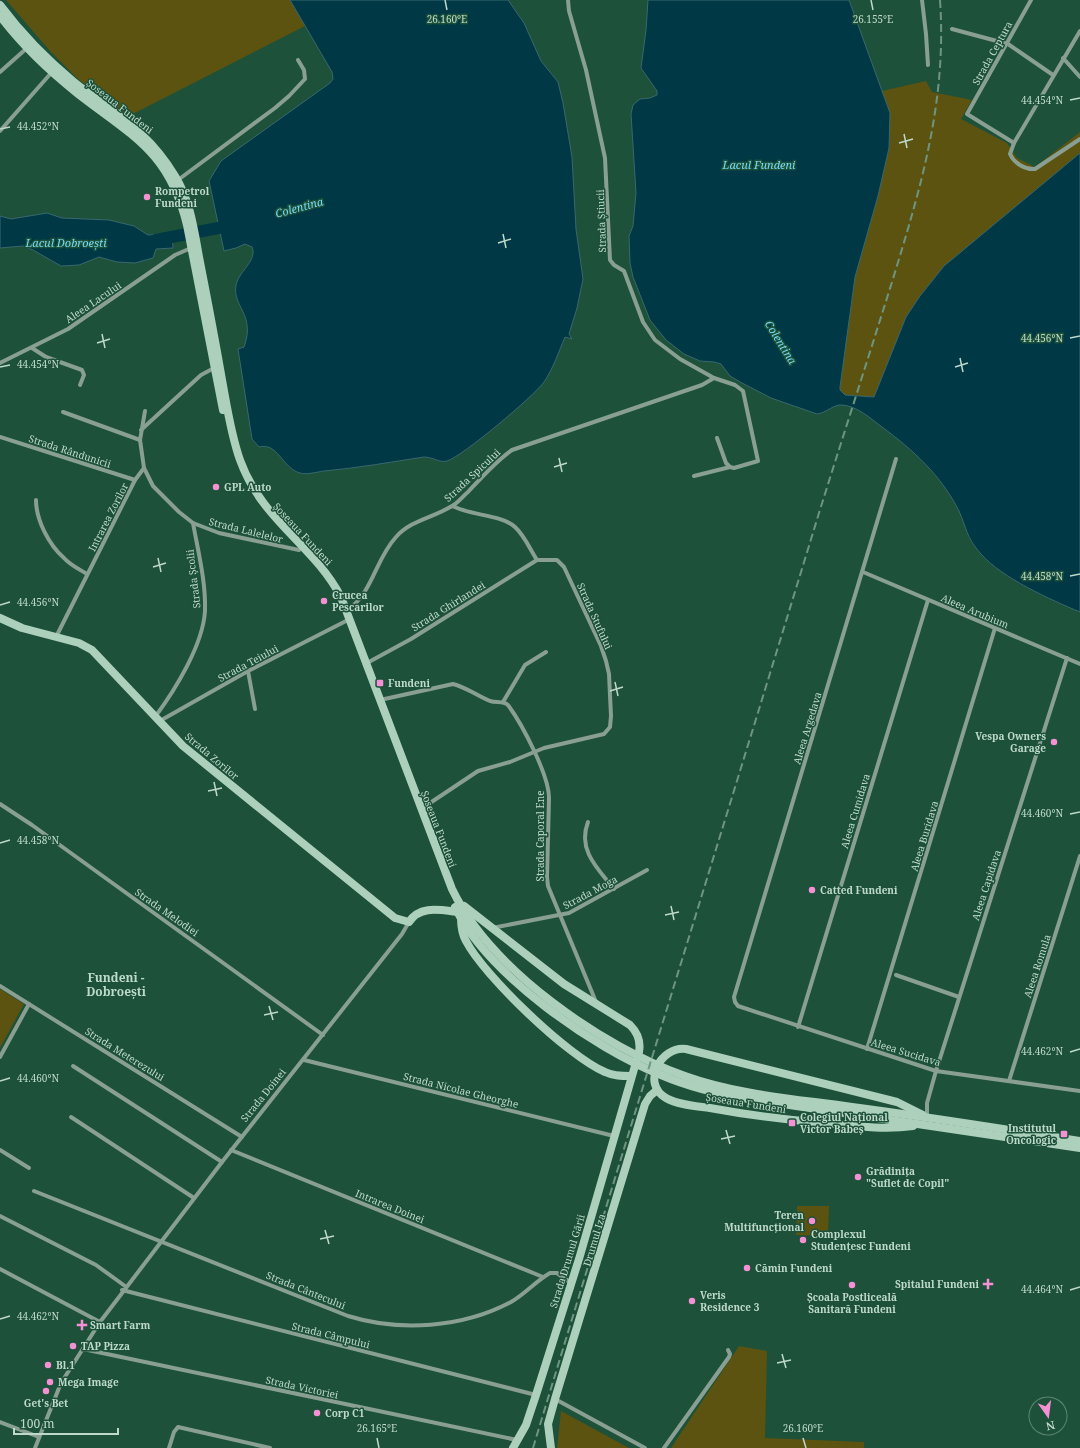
<svg xmlns="http://www.w3.org/2000/svg" width="1080" height="1448" font-family="'Noto Serif',serif">
  <style>
    .green { fill: #5c5311 }
    .water { fill: #003846; stroke: #39686e }
    .lines { fill: none; stroke-linecap: round; stroke-linejoin: round }
    .river { stroke: #003846; stroke-width: 12 }
    .street { stroke: #889f92; stroke-width: 4 }
    .secondary { stroke: #acd0bc; stroke-width: 8 }
    .rail { stroke: #6e9582; stroke-width: 2; stroke-dasharray: 8 4; stroke-linecap: butt }
    .ticks { fill: none; stroke: #bed9ca; stroke-width: 1.5 }
    .poi-dot { fill: #f491d4; stroke: #1d5139; stroke-width: 1.5 }
    .labels { text-anchor: middle; dominant-baseline: central; stroke-width: 3; stroke-linejoin: round; paint-order: stroke }
    .street-label { font-size: 10px; fill: #bed9ca; stroke: #1d5139 }
    .poi-label { font-size: 10px; font-weight: bold; fill: #bed9ca; stroke: #1d5139; text-anchor: start }
    .water-label { font-size: 11px; font-style: italic; fill: #76d9f7; stroke: #1d5139 }
    .quarter-label { font-size: 12px; font-weight: bold; fill: #bed9ca; stroke: #1d5139 }
    .ticks-label { font-size: 10px; text-anchor: middle; fill: #bed9ca; stroke: #1d5139; stroke-width: 3; stroke-linejoin: round; paint-order: stroke }
  </style>
  <rect width="100%" height="100%" fill="#1d5139"/>
  <g class="green">
    <path d="M 6,0 L 290,0 L 305,26 L 127,117 L 79,80 L 50,51 Z"/>
    <path d="M 926,81 L 932,92 L 972,100 L 961,119 L 1007,143 L 1017,158 L 1035,167 L 1080,132 L 1080,153 L 944,266 L 920,296 L 906,317 L 874,397 L 845,395 L 840,390 L 840,387 L 855,277 L 878,196 L 889,148 L 890,113 L 882,91 Z"/>
    <path d="M 0,989 L 24,1004 L 0,1048 Z"/>
    <path d="M 797,1206 L 829,1206 L 828,1236 L 796,1235 Z"/>
    <path d="M 739,1346 L 767,1351 L 765,1438 L 864,1442 L 864,1448 L 671,1448 Z"/>
    <path d="M 561,1411 L 629,1448 L 557,1448 Z"/>
  </g>
  <g class="water">
    <path d="M 290,0 L 508,0 L 524,23 L 541,61 L 558,82 L 563,103 L 572,157 L 576,229 L 583,279 L 577,308 L 569,334 L 572,339 L 565,337 C 559,351 553,369 544,382 C 534,396 463,456 447,461 C 439,463 433,457 424,457 C 391,462 358,468 324,471 C 317,472 307,475 300,473 C 282,468 278,442 259,447 L 252,439 L 238,349 L 244,347 C 256,314 232,307 236,285 C 239,271 258,260 252,247 L 245,244 L 236,248 L 224,251 L 209,181 L 221,161 L 330,83 L 333,79 L 332,72 Z"/>
    <path d="M 648,0 L 849,0 L 890,113 L 889,148 L 878,196 L 855,277 L 840,387 L 840,390 L 845,395 L 874,397 L 906,317 L 920,296 L 944,266 L 1080,153 L 1080,612 C 1051,600 1002,578 981,554 C 966,537 967,529 959,511 C 941,475 913,450 882,427 C 870,418 857,406 842,405 C 834,404 826,413 817,414 L 771,398 L 742,383 L 730,376 L 721,364 L 714,362 L 700,361 L 684,354 L 666,340 L 650,320 L 633,277 L 630,263 L 629,236 L 633,226 L 636,193 L 631,114 L 633,105 L 640,99 L 650,98 L 657,95 L 657,91 L 641,68 L 646,30 Z"/>
    <path d="M 47,213 L 62,218 L 109,220 L 134,226 L 148,235 L 172,233 L 173,248 L 156,249 L 153,258 L 135,263 L 117,262 L 99,257 L 79,265 L 61,266 L 33,250 L 23,246 L 0,248 L 0,216 L 11,219 Z"/>
  </g>
  <g class="lines">
    <path class="river" d="M 156,240 L 234,225"/>
    <g class="street">
      <path d="M 568,0 L 569,11 L 586,70 L 605,158 L 610,260 L 614,265 L 624,271 L 643,322 L 655,340 L 680,359 L 714,378 L 735,385 L 743,391 L 758,461 L 734,468 L 730,467 L 726,463 L 717,438"/>
      <path d="M 922,0 L 926,34 L 928,65"/>
      <path d="M 952,29 L 1008,44 L 1053,75"/>
      <path d="M 1080,31 L 1014,143 L 1010,154 C 1014,163 1025,170 1035,169 L 1080,139"/>
      <path d="M 1063,58 L 1080,77"/>
      <path d="M 0,72 L 27,48"/>
      <path d="M 0,131 L 52,72"/>
      <path d="M 1014,143 L 967,114 L 1031,0"/>
      <path d="M 178,180 L 275,108 L 289,96 L 305,79 L 304,70 L 298,60"/>
      <path d="M 32,348 L 46,357 L 82,370 L 84,375 L 80,385"/>
      <path d="M 0,363 L 68,329 L 175,255 L 191,248"/>
      <path d="M 145,411 L 140,440 L 144,468 L 153,486 L 179,512 L 193,523 L 219,533 L 299,550"/>
      <path d="M 63,412 L 140,440"/>
      <path d="M 141,430 L 201,375 L 216,367"/>
      <path d="M 0,437 L 135,480"/>
      <path d="M 896,459 L 734,997 L 735,1002 L 738,1006 L 936,1071 L 1080,1091"/>
      <path d="M 694,476 L 730,467"/>
      <path d="M 36,500 C 36,520 49,545 64,558 C 70,565 79,569 87,574"/>
      <path d="M 453,506 C 470,516 501,514 515,527 C 524,535 530,549 537,560"/>
      <path d="M 863,572 L 1080,664"/>
      <path d="M 348,610 C 374,590 375,560 396,537 C 411,520 433,518 452,506 C 458,503 463,496 468,492 C 482,477 496,461 512,450 L 702,385 L 714,378"/>
      <path d="M 56,637 L 135,480 L 144,468"/>
      <path d="M 367,663 L 411,639 L 537,560 L 557,560 L 564,567 L 601,646 L 606,661 L 609,674 L 611,716 L 610,727 L 604,734 L 544,748 L 510,762 L 478,771 L 421,809"/>
      <path d="M 248,671 L 255,709"/>
      <path d="M 380,700 L 453,684 C 466,687 477,696 490,701 C 497,703 503,701 508,705 C 522,724 549,775 549,798 L 547,877 L 548,886 L 596,1002"/>
      <path d="M 503,702 L 525,665 L 546,652"/>
      <path d="M 155,717 C 175,690 203,645 205,611 C 206,582 198,551 193,523"/>
      <path d="M 158,722 L 248,671 L 346,621"/>
      <path d="M 0,804 L 32,825 L 323,1035"/>
      <path d="M 588,822 C 577,850 598,869 614,889"/>
      <path d="M 492,928 L 569,913 L 647,870"/>
      <path d="M 896,975 L 959,997"/>
      <path d="M 0,986 L 242,1137"/>
      <path d="M 798,1027 L 928,600"/>
      <path d="M 867,1049 L 995,628"/>
      <path d="M 0,1057 L 29,1004"/>
      <path d="M 304,1060 L 614,1136"/>
      <path d="M 73,1066 L 222,1162"/>
      <path d="M 1009,1081 L 1080,856"/>
      <path d="M 71,1117 L 194,1198"/>
      <path d="M 927,1117 L 927,1103 L 936,1071 L 1067,658"/>
      <path d="M 0,1150 L 29,1168"/>
      <path d="M 231,1150 L 543,1277"/>
      <path d="M 34,1191 L 348,1316 C 400,1332 462,1328 511,1302 C 525,1294 536,1281 550,1273 L 557,1273 L 571,1283"/>
      <path d="M 0,1216 L 96,1265 L 125,1286"/>
      <path d="M 0,1269 L 100,1322"/>
      <path d="M 122,1290 L 536,1395"/>
      <path d="M 83,1349 L 517,1440"/>
      <path d="M 555,1399 L 645,1448"/>
      <path d="M 0,1422 L 39,1437"/>
      <path d="M 35,1448 L 61,1383 L 100,1322 L 222,1162 L 402,934 L 409,922"/>
      <path d="M 169,1448 L 174,1432 L 178,1427 L 270,1448"/>
      <path d="M 664,1448 L 729,1357 L 730,1354 L 728,1350"/>
    </g>
    <g class="secondary">
      <path d="M 0,5 C 21,33 46,59 74,82 C 114,114 147,129 175,176 C 190,200 194,229 199,257 C 207,298 215,339 222,380 C 227,407 231,435 240,460 C 262,521 313,544 341,597 L 452,889 C 491,970 602,1047 685,1076 C 738,1095 797,1099 852,1107 C 928,1117 1004,1129 1080,1141"/>
      <path d="M 0,16 C 22,45 48,70 77,93 C 132,136 169,151 187,225 L 223,410"/>
      <path d="M 0,618 L 22,628 L 79,643 L 92,650 L 183,746 L 395,918 L 409,922 C 420,905 440,910 458,912"/>
      <path d="M 464,906 L 564,984 L 630,1025 C 638,1033 641,1041 639,1052 L 579,1259 L 536,1395 L 526,1425 L 513,1448"/>
      <path d="M 455,907 C 487,974 593,1048 661,1075 C 689,1087 718,1094 748,1099 L 1080,1148"/>
      <path d="M 461,918 C 461,926 462,934 466,941 C 484,976 569,1057 605,1072 C 613,1076 622,1076 631,1076"/>
      <path d="M 913,1126 C 884,1130 855,1126 825,1123 C 787,1120 748,1115 710,1108 C 696,1106 678,1105 666,1098 C 641,1084 660,1046 686,1049 L 897,1102 L 923,1115"/>
      <path d="M 551,1448 L 548,1424 L 555,1399 L 645,1104 L 650,1096 L 657,1090"/>
    </g>
    <path class="rail" d="M 533,1448 C 627,1136 724,825 819,513 C 843,436 868,359 892,282 C 921,187 947,101 940,0"/>
  </g>
  <path class="ticks" d="M 445,0 L 447,10M 871,0 L 873,10M 1070,100 L 1080,98M 0,129 L 10,127M 904,134 L 907,148M 899,143 L 913,139M 503,234 L 506,248M 498,243 L 511,239M 102,334 L 105,348M 1070,338 L 1080,336M 97,343 L 110,339M 960,358 L 963,372M 0,367 L 10,365M 955,367 L 968,363M 559,458 L 562,472M 554,467 L 567,463M 158,558 L 161,572M 153,567 L 166,563M 1070,576 L 1080,574M 0,605 L 10,602M 615,682 L 618,696M 610,691 L 623,687M 214,782 L 217,796M 208,791 L 222,788M 1070,814 L 1080,812M 0,843 L 10,840M 671,906 L 674,920M 665,915 L 679,912M 269,1006 L 273,1020M 264,1015 L 278,1012M 1070,1052 L 1080,1049M 0,1081 L 10,1078M 726,1130 L 730,1144M 721,1139 L 735,1136M 325,1230 L 329,1244M 320,1239 L 334,1236M 1070,1290 L 1080,1287M 0,1319 L 10,1316M 782,1354 L 786,1368M 777,1363 L 791,1360M 377,1438 L 379,1448M 803,1438 L 806,1448"/>
  <g class="poi-dot">
    <circle cx="147" cy="197" r="4"/>
    <circle cx="216" cy="487" r="4"/>
    <circle cx="324" cy="601" r="4"/>
    <rect x="376" y="679" width="8" height="8" rx="2"/>
    <circle cx="1054" cy="742" r="4"/>
    <circle cx="812" cy="890" r="4"/>
    <rect x="788" y="1119" width="8" height="8" rx="2"/>
    <rect x="1060" y="1130" width="8" height="8" rx="2"/>
    <circle cx="858" cy="1177" r="4"/>
    <circle cx="812" cy="1221" r="4"/>
    <circle cx="803" cy="1240" r="4"/>
    <circle cx="747" cy="1268" r="4"/>
    <path d="M986 1278h4v4h4v4h-4v4h-4v-4h-4v-4h4z"/>
    <circle cx="852" cy="1285" r="4"/>
    <circle cx="692" cy="1301" r="4"/>
    <path d="M80 1319h4v4h4v4h-4v4h-4v-4h-4v-4h4z"/>
    <circle cx="73" cy="1346" r="4"/>
    <circle cx="48" cy="1365" r="4"/>
    <circle cx="50" cy="1382" r="4"/>
    <circle cx="46" cy="1391" r="4"/>
    <circle cx="317" cy="1413" r="4"/>
  </g>
  <g class="labels">
    <g class="street-label">
      <text transform="translate(992 53) rotate(-61)">Strada Ceptura</text>
      <text transform="translate(120 106) rotate(38)">Șoseaua Fundeni</text>
      <text transform="translate(601 221) rotate(-92)">Strada Știucii</text>
      <text transform="translate(93 302) rotate(-34)">Aleea Lacului</text>
      <text transform="translate(70 451) rotate(18)">Strada Rândunicii</text>
      <text transform="translate(472 475) rotate(-43)">Strada Spicului</text>
      <text transform="translate(108 517) rotate(-63)">Intrarea Zorilor</text>
      <text transform="translate(246 530) rotate(14)">Strada Lalelelor</text>
      <text transform="translate(303 534) rotate(47)">Șoseaua Fundeni</text>
      <text transform="translate(193 579) rotate(-97)">Strada Școlii</text>
      <text transform="translate(448 606) rotate(-32)">Strada Ghirlandei</text>
      <text transform="translate(975 611) rotate(23)">Aleea Arubium</text>
      <text transform="translate(595 616) rotate(66)">Strada Stufului</text>
      <text transform="translate(248 663) rotate(-28)">Strada Teiului</text>
      <text transform="translate(807 728) rotate(-73)">Aleea Argedava</text>
      <text transform="translate(212 756) rotate(40)">Strada Zorilor</text>
      <text transform="translate(855 811) rotate(-73)">Aleea Cumidava</text>
      <text transform="translate(439 829) rotate(69)">Șoseaua Fundeni</text>
      <text transform="translate(540 836) rotate(-90)">Strada Caporal Ene</text>
      <text transform="translate(924 836) rotate(-73)">Aleea Buridava</text>
      <text transform="translate(986 885) rotate(-72)">Aleea Capidava</text>
      <text transform="translate(590 892) rotate(-28)">Strada Moga</text>
      <text transform="translate(167 912) rotate(35)">Strada Melodiei</text>
      <text transform="translate(1037 966) rotate(-72)">Aleea Romula</text>
      <text transform="translate(906 1052) rotate(17)">Aleea Sucidava</text>
      <text transform="translate(125 1054) rotate(32)">Strada Meterezului</text>
      <text transform="translate(461 1090) rotate(14)">Strada Nicolae Gheorghe</text>
      <text transform="translate(263 1095) rotate(-51)">Strada Doinei</text>
      <text transform="translate(746 1103) rotate(9)">Șoseaua Fundeni</text>
      <text transform="translate(390 1206) rotate(22)">Intrarea Doinei</text>
      <text transform="translate(594 1240) rotate(-73)">Drumul Iza</text>
      <text transform="translate(567 1261) rotate(-73)">Strada Drumul Gării</text>
      <text transform="translate(306 1290) rotate(22)">Strada Cântecului</text>
      <text transform="translate(331 1335) rotate(14)">Strada Câmpului</text>
      <text transform="translate(302 1387) rotate(12)">Strada Victoriei</text>
    </g>
    <g class="poi-label">
      <text x="155" y="191">Rompetrol<tspan x="155" dy="12">Fundeni</tspan></text>
      <text x="224" y="487">GPL Auto</text>
      <text x="332" y="595">Crucea<tspan x="332" dy="12">Pescarilor</tspan></text>
      <text x="388" y="683">Fundeni</text>
      <text x="1046" y="736" text-anchor="end">Vespa Owners<tspan x="1046" dy="12">Garage</tspan></text>
      <text x="820" y="890">Catted Fundeni</text>
      <text x="800" y="1117">Colegiul Național<tspan x="800" dy="12">Victor Babeș</tspan></text>
      <text x="1056" y="1128" text-anchor="end">Institutul<tspan x="1056" dy="12">Oncologic</tspan></text>
      <text x="866" y="1171">Grădinița<tspan x="866" dy="12">"Suflet de Copil"</tspan></text>
      <text x="804" y="1215" text-anchor="end">Teren<tspan x="804" dy="12">Multifuncțional</tspan></text>
      <text x="811" y="1234">Complexul<tspan x="811" dy="12">Studențesc Fundeni</tspan></text>
      <text x="755" y="1268">Cămin Fundeni</text>
      <text x="979" y="1284" text-anchor="end">Spitalul Fundeni</text>
      <text x="700" y="1295">Veris<tspan x="700" dy="12">Residence 3</tspan></text>
      <text x="852" y="1297" text-anchor="middle">Școala Postliceală<tspan x="852" dy="12">Sanitară Fundeni</tspan></text>
      <text x="90" y="1325">Smart Farm</text>
      <text x="81" y="1346">TAP Pizza</text>
      <text x="56" y="1365">Bl.1</text>
      <text x="58" y="1382">Mega Image</text>
      <text x="46" y="1403" text-anchor="middle">Get's Bet</text>
      <text x="325" y="1413">Corp C1</text>
    </g>
    <g class="water-label">
      <text x="759" y="164">Lacul Fundeni</text>
      <text transform="translate(299 207) rotate(-15)">Colentina</text>
      <text x="66" y="242">Lacul Dobroești</text>
      <text transform="translate(781 342) rotate(58)">Colentina</text>
    </g>
    <g class="quarter-label">
      <text x="116" y="977">Fundeni -<tspan x="116" dy="14">Dobroești</tspan></text>
    </g>
  </g>
  <g class="ticks-label">
    <text x="447" y="23">26.160°E</text>
    <text x="873" y="23">26.155°E</text>
    <text x="1042" y="104">44.454°N</text>
    <text x="38" y="130">44.452°N</text>
    <text x="1042" y="342">44.456°N</text>
    <text x="38" y="368">44.454°N</text>
    <text x="1042" y="580">44.458°N</text>
    <text x="38" y="606">44.456°N</text>
    <text x="1042" y="817">44.460°N</text>
    <text x="38" y="844">44.458°N</text>
    <text x="1042" y="1055">44.462°N</text>
    <text x="38" y="1082">44.460°N</text>
    <text x="1042" y="1293">44.464°N</text>
    <text x="38" y="1320">44.462°N</text>
    <text x="377" y="1432">26.165°E</text>
    <text x="803" y="1432">26.160°E</text>
  </g>
  <g transform="translate(1048 1416) rotate(166)"><circle r="19" fill="#1d5139" stroke="#5d8773"/>
  <path d="M0-3L7 15L0 10L-7 15Z" fill="#f491d4"/>
  <text y="-6" font-size="11" font-weight="bold" text-anchor="middle" fill="#bed9ca">N</text>
  </g>
  <path d="M14 1428v6h104v-6" fill="none" stroke="#bed9ca" stroke-width="2"/>
  <text x="20" y="1428" font-size="12" fill="#bed9ca" stroke="#1d5139" stroke-width="3" paint-order="stroke">100 m</text>
</svg>
